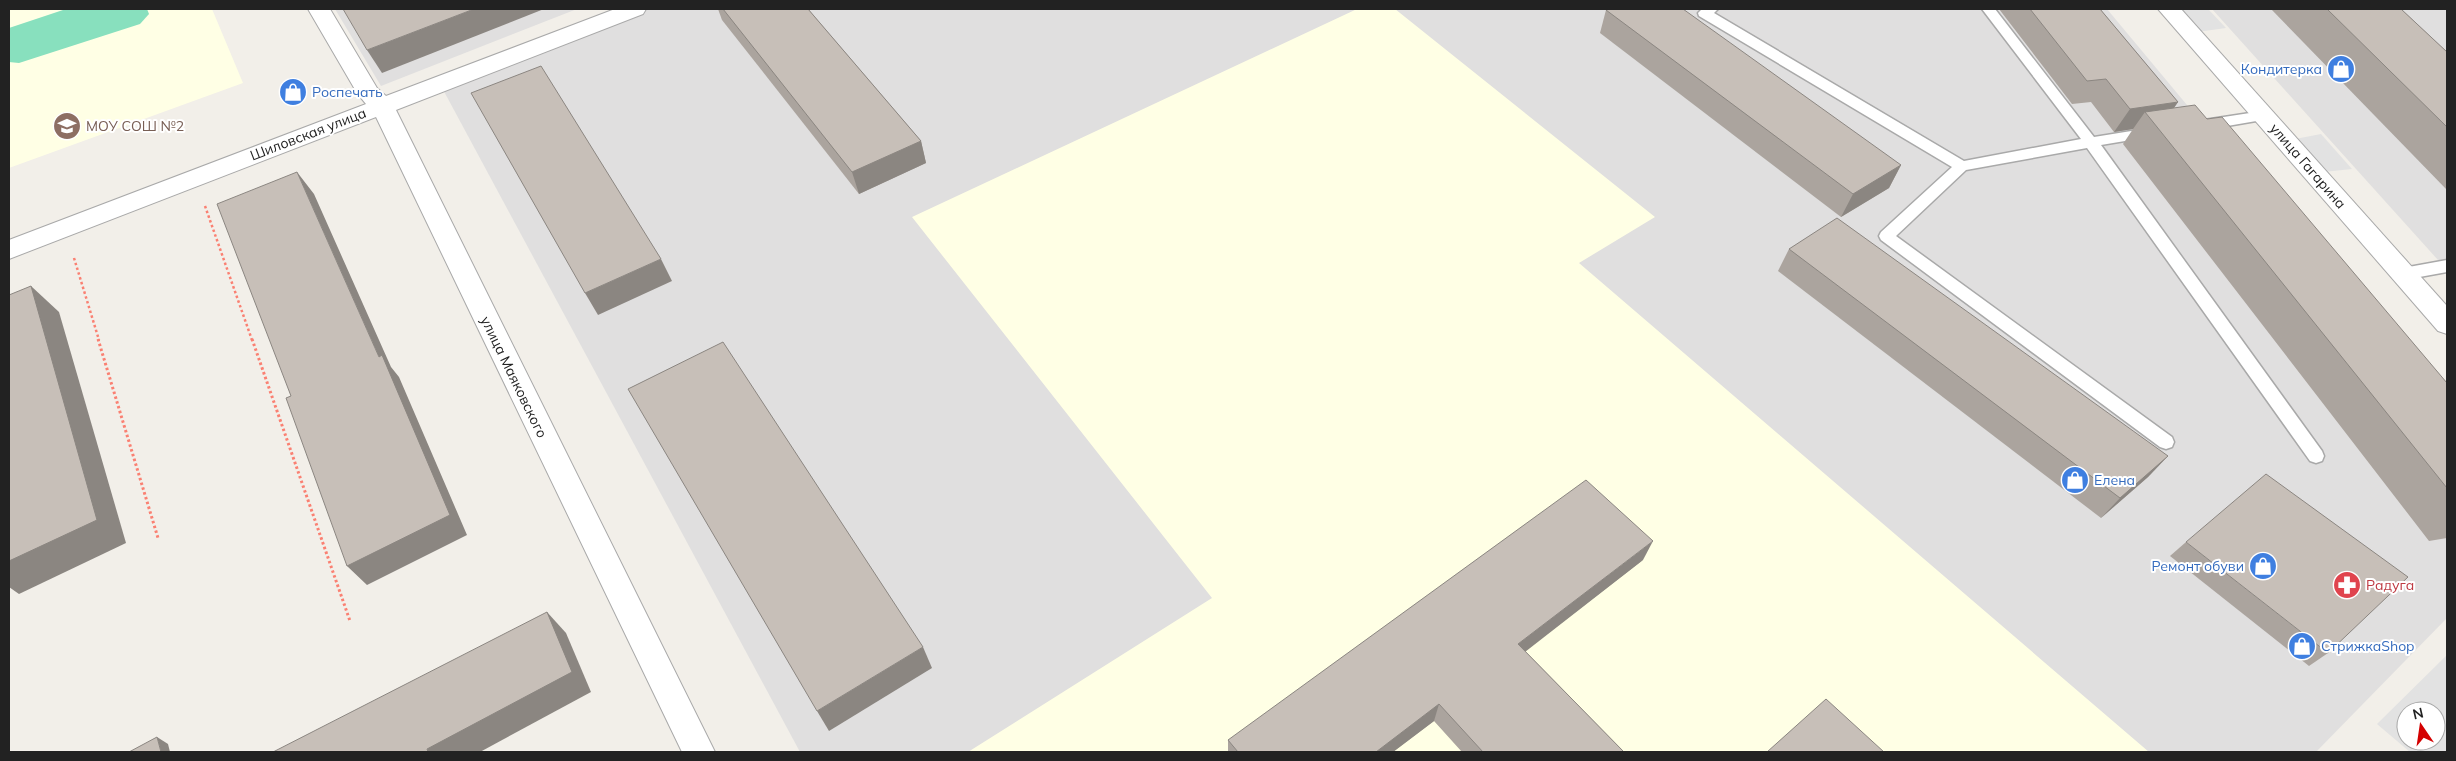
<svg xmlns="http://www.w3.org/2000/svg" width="2456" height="761" font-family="Mulish,sans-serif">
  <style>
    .residential { fill: #e0dfdf }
    .education { fill: #ffffe5 }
    .pitch { fill: #88e0be }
    .parking { fill: #e2e2e2; fill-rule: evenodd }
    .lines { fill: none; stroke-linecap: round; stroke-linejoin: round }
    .service-casing { stroke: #a9a9a9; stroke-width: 3 }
    .minor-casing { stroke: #a9a9a9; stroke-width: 2 }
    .tertiary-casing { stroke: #a9a9a9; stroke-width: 2 }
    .path-far1 { stroke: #fa8072; stroke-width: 2.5; stroke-dasharray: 2.5 2.5; stroke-linecap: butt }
    .path { stroke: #fa8072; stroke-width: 3; stroke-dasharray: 2.5 2.5; stroke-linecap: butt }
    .service { fill: #fff; fill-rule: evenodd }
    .minor { fill: #fff; fill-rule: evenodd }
    .tertiary { fill: #fff; fill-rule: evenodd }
    .wall { fill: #aba49e }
    .shaded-wall { fill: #8b8681 }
    .building { fill: #c7bfb8; stroke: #8b8681 }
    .labels { text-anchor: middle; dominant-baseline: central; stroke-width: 4; stroke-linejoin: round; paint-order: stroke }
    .shop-label { font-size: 14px; fill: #366cbe; stroke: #fff; text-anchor: start }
    .education-label { font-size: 14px; fill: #785e54; stroke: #fff; text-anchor: start }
    .street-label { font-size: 14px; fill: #222; stroke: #fff }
    .health-label { font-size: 14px; fill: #be3a42; stroke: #fff; text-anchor: start }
  </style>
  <rect width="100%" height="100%" fill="#f2efe9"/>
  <g class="residential">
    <path d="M 335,9 L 577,9 L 381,86 Z"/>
    <path d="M 641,9 L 2107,9 L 2447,417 L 2447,618 L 2316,752 L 800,752 L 440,84 Z"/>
    <path d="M 2212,9 L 2447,9 L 2447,270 Z"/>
  </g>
  <g class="education">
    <path d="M 9,9 L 212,9 L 243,83 L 9,168 Z"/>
    <path d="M 1357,9 L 1395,9 L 1655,217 L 1579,263 L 2149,752 L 968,752 L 1212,598 L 912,217 Z"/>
  </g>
  <path class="pitch" d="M 66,9 L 147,9 L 149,14 L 140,24 L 19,63 L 9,62 L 9,28 Z"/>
  <g class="parking">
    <path d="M 2169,9 L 2208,9 L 2226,28 L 2190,33 Z"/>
    <path d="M 2321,134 L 2352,169 L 2314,173 L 2285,141 Z"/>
    <path d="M 2447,655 L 2447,752 L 2410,752 L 2377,724 ZM 2406,711 L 2436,711 L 2436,741 L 2406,741 Z"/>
  </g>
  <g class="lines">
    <g class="service-casing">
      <g id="service">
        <path d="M 1702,9 L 1718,9 L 1714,13 L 1964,161 L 2081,139 L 1982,9 L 1995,9 L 2094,137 L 2150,128 L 2155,130 L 2157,133 L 2155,136 L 2101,145 L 2322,451 L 2324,456 L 2322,461 L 2316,463 L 2310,461 L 2087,148 L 1966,170 L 1896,236 L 2172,437 L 2174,442 L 2172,447 L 2166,449 L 2160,447 L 1881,240 L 1879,236 L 1881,232 L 1952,167 L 1699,16 L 1698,13 Z"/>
        <path d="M 2263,111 L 2270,116 L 2268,119 L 2204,130 L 2197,125 L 2204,120 Z"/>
        <path d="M 2447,260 L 2447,272 L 2403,280 L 2398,278 L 2395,274 L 2398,270 L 2403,268 Z"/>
      </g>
    </g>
    <g class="minor-casing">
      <path id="minor" d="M 308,9 L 330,9 L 377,88 L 386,96 L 615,9 L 646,9 L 643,14 L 396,110 L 715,752 L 682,752 L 376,117 L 9,259 L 9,240 L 366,104 L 357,93 Z"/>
    </g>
    <g class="tertiary-casing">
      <path id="tertiary" d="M 2158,9 L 2181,9 L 2447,306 L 2447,334 L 2438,331 Z"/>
    </g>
    <g class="path-far1">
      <path d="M 205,206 L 252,340"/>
      <path d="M 74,258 L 99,340"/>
    </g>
    <g class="path">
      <path d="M 98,339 L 158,538"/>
      <path d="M 252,339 L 350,621"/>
    </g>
    <use href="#service" class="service"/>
    <use href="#minor" class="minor"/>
    <use href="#tertiary" class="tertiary"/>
  </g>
  <g class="wall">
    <path d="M 718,9 L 808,9 L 921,141 L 926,163 L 859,194 L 722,20 Z"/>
    <path d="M 1999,9 L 2100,9 L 2178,102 L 2174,108 L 2207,119 L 2447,383 L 2447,538 L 2429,541 L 2123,144 L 2133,129 L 2114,132 L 2091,102 L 2072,104 Z"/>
    <path d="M 2271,9 L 2401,9 L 2447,52 L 2447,190 Z"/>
    <path d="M 1606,10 L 1901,165 L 1889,188 L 1841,217 L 1600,33 Z"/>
    <path d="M 1789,249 L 2168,456 L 2148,477 L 2101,518 L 1778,271 Z"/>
    <path d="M 2186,542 L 2328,653 L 2309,666 L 2170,556 Z"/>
    <path d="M 1643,560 L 1525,651 L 1624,752 L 1462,752 L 1434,721 L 1393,752 L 1228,752 L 1228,740 Z"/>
  </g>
  <g class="shaded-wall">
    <path d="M 474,9 L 544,9 L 382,73 L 367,50 Z"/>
    <path d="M 2178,102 L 2162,125 L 2145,112 L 2133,129 L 2114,132 L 2130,109 Z"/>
    <path d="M 921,141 L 926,163 L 859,194 L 852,172 Z"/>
    <path d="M 1901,165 L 1889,188 L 1841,217 L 1853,194 Z"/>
    <path d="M 297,172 L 314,194 L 391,367 L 399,377 L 467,535 L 367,585 L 347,566 L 379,357 Z"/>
    <path d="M 661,259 L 672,281 L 598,315 L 585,293 Z"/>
    <path d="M 31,286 L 59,312 L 126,543 L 19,594 L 9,587 L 9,561 Z"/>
    <path d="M 2168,456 L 2148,477 L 2101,518 L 2120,498 Z"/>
    <path d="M 1653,541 L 1643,560 L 1512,662 L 1518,644 Z"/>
    <path d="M 547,612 L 566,633 L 591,692 L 480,752 L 428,752 L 427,749 Z"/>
    <path d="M 923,647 L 932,668 L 829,731 L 817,711 Z"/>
    <path d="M 1439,704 L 1434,721 L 1393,752 L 1376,752 Z"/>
    <path d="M 157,737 L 168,744 L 170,752 L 161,752 Z"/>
  </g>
  <g class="building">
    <path d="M 343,9 L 474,9 L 367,50 Z"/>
    <path d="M 723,9 L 808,9 L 921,141 L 852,172 Z"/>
    <path d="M 1610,9 L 1683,9 L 1901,165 L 1853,194 L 1606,10 Z"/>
    <path d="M 2030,9 L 2100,9 L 2178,102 L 2130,109 L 2106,79 L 2087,81 Z"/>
    <path d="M 2327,9 L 2401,9 L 2447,52 L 2447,127 Z"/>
    <path d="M 541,66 L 661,259 L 585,293 L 471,93 Z"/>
    <path d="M 2195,105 L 2207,119 L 2222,117 L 2447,383 L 2447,488 L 2145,112 Z"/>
    <path d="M 297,172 L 379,357 L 382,355 L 450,515 L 347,566 L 286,398 L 291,396 L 217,204 Z"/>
    <path d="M 1837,218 L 2168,456 L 2120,498 L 1789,249 Z"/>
    <path d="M 31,286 L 97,520 L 9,561 L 9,295 Z"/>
    <path d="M 723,342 L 923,647 L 817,711 L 628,389 Z"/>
    <path d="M 2266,474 L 2408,577 L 2328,653 L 2186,542 Z"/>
    <path d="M 1586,480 L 1653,541 L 1518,644 L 1624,752 L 1483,752 L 1439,704 L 1376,752 L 1238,752 L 1228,740 Z"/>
    <path d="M 547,612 L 572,672 L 427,749 L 428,752 L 273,752 Z"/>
    <path d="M 1826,699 L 1884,752 L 1767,752 Z"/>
    <path d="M 157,737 L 161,752 L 129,752 Z"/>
  </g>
  <defs>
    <g id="shop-disc" transform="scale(1.4375)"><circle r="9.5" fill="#3f7fe0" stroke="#fff"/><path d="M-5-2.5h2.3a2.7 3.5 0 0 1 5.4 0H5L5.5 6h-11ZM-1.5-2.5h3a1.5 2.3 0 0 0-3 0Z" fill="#fff"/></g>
    <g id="school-disc" transform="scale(1.4375)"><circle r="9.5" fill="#8d6e63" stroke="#fff"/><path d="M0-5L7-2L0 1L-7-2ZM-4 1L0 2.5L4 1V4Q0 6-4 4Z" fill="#fff"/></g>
    <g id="pharmacy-disc" transform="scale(1.4375)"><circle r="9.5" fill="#e0444e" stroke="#fff"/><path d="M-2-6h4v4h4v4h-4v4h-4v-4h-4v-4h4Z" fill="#fff"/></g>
  </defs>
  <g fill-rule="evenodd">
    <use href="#shop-disc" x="2341" y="69"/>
    <use href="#shop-disc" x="293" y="92"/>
    <use href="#school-disc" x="67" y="126"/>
    <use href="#shop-disc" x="2075" y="480"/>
    <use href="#shop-disc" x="2263" y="566"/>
    <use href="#pharmacy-disc" x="2347" y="585"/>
    <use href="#shop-disc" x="2302" y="646"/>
  </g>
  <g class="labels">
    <g class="shop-label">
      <text x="2322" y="69" text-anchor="end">Кондитерка</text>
      <text x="312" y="92">Роспечать</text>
      <text x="2094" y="480">Елена</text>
      <text x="2244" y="566" text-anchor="end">Ремонт обуви</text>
      <text x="2321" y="646">СтрижкаShop</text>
    </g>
    <g class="education-label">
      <text x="86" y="126">МОУ СОШ №2</text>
    </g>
    <g class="street-label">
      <text transform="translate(308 134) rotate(-21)">Шиловская улица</text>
      <text transform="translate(2308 166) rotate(49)">улица Гагарина</text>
      <text transform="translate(514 377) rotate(64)">улица Маяковского</text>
    </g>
    <g class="health-label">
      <text x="2366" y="585">Радуга</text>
    </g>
  </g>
  <rect width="2456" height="761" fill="none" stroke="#222222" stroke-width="20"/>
  <g transform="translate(2421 726) rotate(347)"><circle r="24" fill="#ffffff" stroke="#a7a7a7"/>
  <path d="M0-4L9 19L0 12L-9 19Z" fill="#d40000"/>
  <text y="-8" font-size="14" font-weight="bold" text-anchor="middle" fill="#222222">N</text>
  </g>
</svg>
